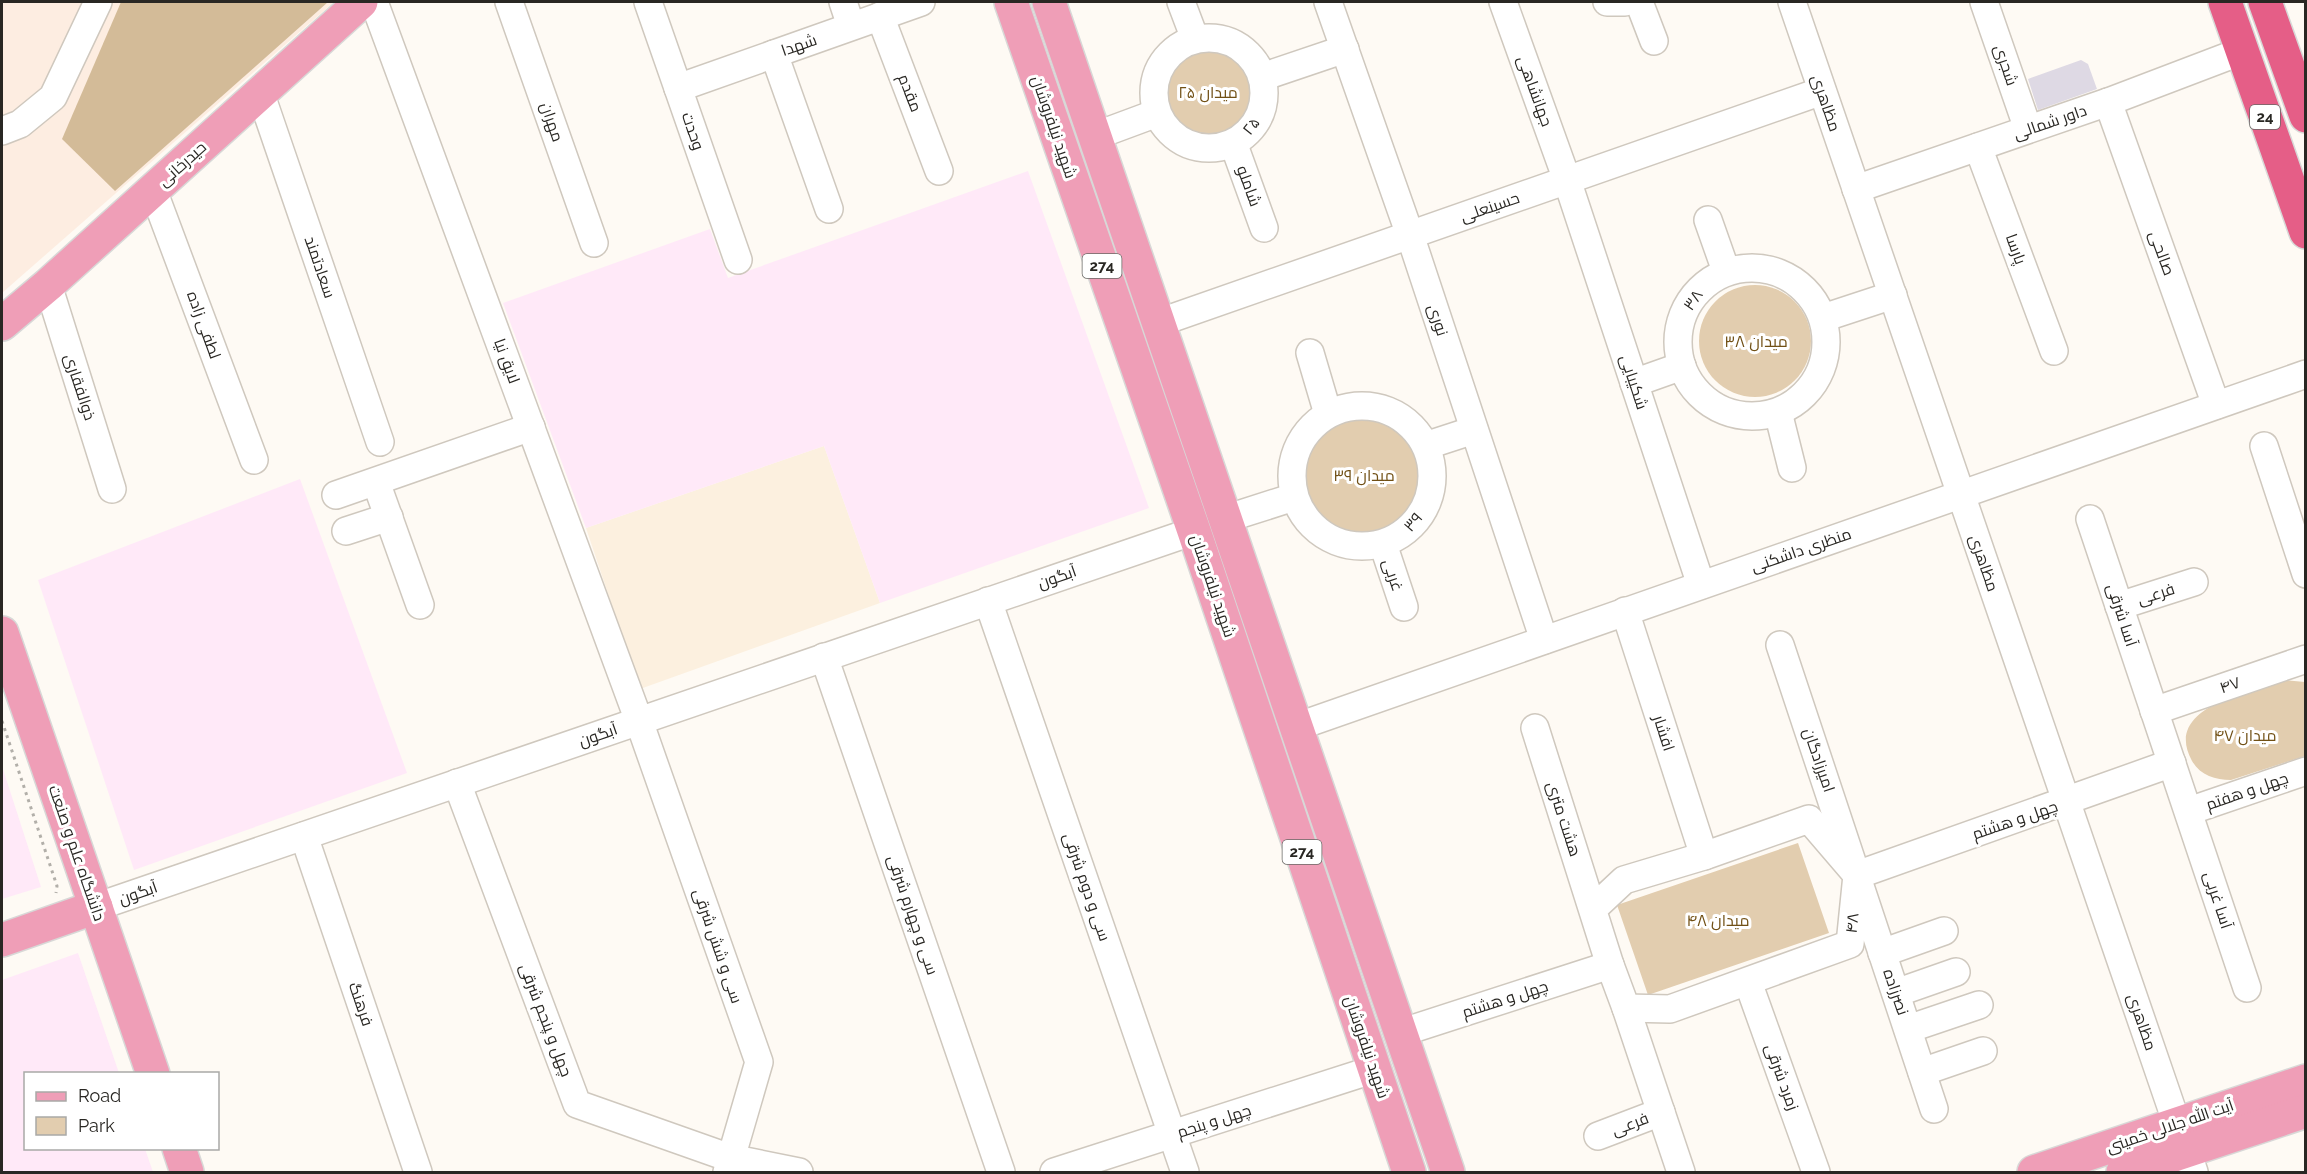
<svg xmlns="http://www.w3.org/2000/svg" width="2307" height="1174" font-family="Raleway,Cairo,sans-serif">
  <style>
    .built { fill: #fcf0df }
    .industrial { fill: #ffe9f8 }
    .education { fill: #fdede1 }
    .green { fill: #e2cdaf }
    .forest { fill: #d3bb98 }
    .building { fill: #ded9e4 }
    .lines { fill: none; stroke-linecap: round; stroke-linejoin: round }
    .minor-casing { stroke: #cfc8be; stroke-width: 30 }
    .major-casing { stroke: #d8d8d7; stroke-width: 36 }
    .highway-casing { stroke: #d8d8d7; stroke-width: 36 }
    .path { stroke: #b2afa9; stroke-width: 3; stroke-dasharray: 3 4.5; stroke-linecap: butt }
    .minor { stroke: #fff; stroke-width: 27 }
    .major { stroke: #ef9eb7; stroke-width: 33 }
    .highway { stroke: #e55e87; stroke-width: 33 }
    .labels { text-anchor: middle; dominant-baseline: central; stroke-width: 6; stroke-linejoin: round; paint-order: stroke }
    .shield { fill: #fff; stroke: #696865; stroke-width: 1.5 }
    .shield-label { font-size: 15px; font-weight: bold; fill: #292723 }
    .street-label { font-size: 16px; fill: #292723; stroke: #fff }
    .park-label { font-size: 16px; fill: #715015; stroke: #fff }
  </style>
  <rect width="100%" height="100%" fill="#fefaf4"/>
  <path class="built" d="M 824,446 L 880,603 L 640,689 L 586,528 Z"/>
  <g class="industrial">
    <path d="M 1028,171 L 1149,508 L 880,603 L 824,446 L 586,528 L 503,303 L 710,229 L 728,278 Z"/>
    <path d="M 300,479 L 407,773 L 134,870 L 38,580 Z"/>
    <path d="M 2,766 L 41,887 L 2,899 Z"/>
    <path d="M 78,953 L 119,1073 L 26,1074 L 26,1148 L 145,1149 L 153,1172 L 2,1172 L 2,980 Z"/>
  </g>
  <path class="education" d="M 2,2 L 334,2 L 2,293 Z"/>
  <g class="green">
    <circle cx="1208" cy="92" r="45"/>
    <circle cx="1755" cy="341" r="56"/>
    <path d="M 1370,406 L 1409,423 L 1431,466 L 1428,502 L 1383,544 L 1339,543 L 1294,497 L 1309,429 Z"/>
    <path d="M 2284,680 L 2305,682 L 2305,756 L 2231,780 C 2215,780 2200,775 2192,761 C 2162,707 2250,692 2284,680 Z"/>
    <path d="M 1798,843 L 1829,933 L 1648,995 L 1617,905 Z"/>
  </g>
  <path class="forest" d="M 121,2 L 328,2 L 115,191 L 62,139 Z"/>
  <path class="building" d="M 2081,60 L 2088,64 L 2097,89 L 2038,110 L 2028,79 Z"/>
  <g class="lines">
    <g class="minor-casing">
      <g id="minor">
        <path d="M 374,2 L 639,721 L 759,1062 L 727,1172"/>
        <path d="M 509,2 L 594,243"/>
        <path d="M 648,2 L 738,260"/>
        <path d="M 843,2 L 851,26"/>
        <path d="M 1181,2 L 1195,39"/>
        <path d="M 1328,2 L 1410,235 L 1544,640"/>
        <path d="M 1503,2 L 1567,180 L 1701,585"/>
        <path d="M 1607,2 L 1625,2"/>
        <path d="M 1639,2 L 1654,41"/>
        <path d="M 1792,2 L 2177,1124"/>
        <path d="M 1984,2 L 2028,129"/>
        <path d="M 880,16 L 939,171"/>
        <circle cx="1209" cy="93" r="55"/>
        <path d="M 774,54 L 829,209"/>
        <path d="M 1262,77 L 1345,49"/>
        <path d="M 678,88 L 921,2"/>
        <path d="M 260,92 L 380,442"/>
        <path d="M 2108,102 L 2216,405"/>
        <path d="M 2,131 L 20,124 L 53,97 L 98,2"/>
        <path d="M 1095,136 L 1157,113"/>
        <path d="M 1234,145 L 1264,228"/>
        <path d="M 1978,147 L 2054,351"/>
        <path d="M 1856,189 L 2108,102 L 2242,51"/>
        <path d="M 153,190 L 254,460"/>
        <path d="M 1708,220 L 1726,271"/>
        <circle cx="1752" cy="342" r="74"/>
        <path d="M 48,285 L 112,489"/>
        <path d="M 1823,318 L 1893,295"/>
        <path d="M 1158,323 L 1822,91"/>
        <path d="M 1310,353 L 1328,414"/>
        <path d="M 1634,383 L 1682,366"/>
        <circle cx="1362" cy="476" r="70"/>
        <path d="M 1778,412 L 1792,468"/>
        <path d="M 1428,445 L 1474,430"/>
        <path d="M 2264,446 L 2306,574"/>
        <path d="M 376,482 L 420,605"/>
        <path d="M 336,495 L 531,427"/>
        <path d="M 1225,519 L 1294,497"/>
        <path d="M 2090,519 L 2247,988"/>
        <path d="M 346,531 L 389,517"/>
        <path d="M 1383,544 L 1404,607"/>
        <path d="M 988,601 L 1185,1172"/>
        <path d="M 2119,606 L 2194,582"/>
        <path d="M 1625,611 L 1704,856"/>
        <path d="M 1780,645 L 1934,1109"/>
        <path d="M 824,657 L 1001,1172"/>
        <path d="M 2154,711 L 2306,659"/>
        <path d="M 1296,727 L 2306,374"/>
        <path d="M 1535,728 L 1610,965 L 1626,1008 L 1670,1009 L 1850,944 L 1857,875 L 1809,819 L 1704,856 L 1624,880 L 1593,909"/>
        <path d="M 457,783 L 577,1104 L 730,1158 L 799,1172"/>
        <path d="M 2189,811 L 2306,771"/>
        <path d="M 304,836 L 418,1172"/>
        <path d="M 1857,875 L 2172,763"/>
        <path d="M 96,907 L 1194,531"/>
        <path d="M 1882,953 L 1944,931"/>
        <path d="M 1748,982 L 1816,1172"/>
        <path d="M 1896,993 L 1956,972"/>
        <path d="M 1626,1008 L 1681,1172"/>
        <path d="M 1908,1029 L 1979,1005"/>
        <path d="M 1400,1033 L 1610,965"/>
        <path d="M 1922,1072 L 1983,1051"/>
        <path d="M 1598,1136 L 1661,1112"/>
        <path d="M 2187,1151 L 2194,1172"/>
        <path d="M 1054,1172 L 1375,1069"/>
      </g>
    </g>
    <g class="major-casing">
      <g id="major">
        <path d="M 1011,2 L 1194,531 L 1409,1172"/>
        <path d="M 1049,2 L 1448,1172"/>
        <path d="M 2,324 L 48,285 L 361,2"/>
        <path d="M 2,633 L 153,1074"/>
        <path d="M 2,940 L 96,907"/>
        <path d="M 179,1148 L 187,1172"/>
        <path d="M 2034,1172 L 2306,1081"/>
        <path d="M 2123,1172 L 2306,1111"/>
      </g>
    </g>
    <g class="highway-casing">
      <g id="highway">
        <path d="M 2225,2 L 2306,232"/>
        <path d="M 2265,2 L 2306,116"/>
      </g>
    </g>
    <path class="path" d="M 2,721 L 57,886 L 56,893"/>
    <use href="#minor" class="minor"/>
    <use href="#major" class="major"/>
    <use href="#highway" class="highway"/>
  </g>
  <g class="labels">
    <g class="shield">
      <rect x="2250" y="105" width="30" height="24" rx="4.5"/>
      <rect x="1082.5" y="254" width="39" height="24" rx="4.5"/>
      <rect x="1282.5" y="840" width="39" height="24" rx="4.5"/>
    </g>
    <g class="shield-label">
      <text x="2265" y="117">24</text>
      <text x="1102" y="266">274</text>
      <text x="1302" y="852">274</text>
    </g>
    <g class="street-label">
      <text transform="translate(799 45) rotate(-19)">شهدا</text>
      <text transform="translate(2006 65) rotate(71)">شجری</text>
      <text transform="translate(1535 91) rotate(70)">جهانشاهی</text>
      <text transform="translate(910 93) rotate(69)">مقدم</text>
      <text transform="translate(1826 103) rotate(71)">مظاهری</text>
      <text transform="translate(552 122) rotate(71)">مهران</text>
      <text transform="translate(2050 122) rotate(-19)">داور شمالی</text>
      <text transform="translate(1251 126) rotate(-51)">۲۵</text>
      <text transform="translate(1054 127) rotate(71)">شهید نیلفروشان</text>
      <text transform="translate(693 131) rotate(71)">وحدت</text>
      <text transform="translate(182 164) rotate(-42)">حیدرخانی</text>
      <text transform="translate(1249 186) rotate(70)">شاملو</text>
      <text transform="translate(1490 207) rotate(-19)">حسینعلی</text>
      <text transform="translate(2016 249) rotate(70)">پارسا</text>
      <text transform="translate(2162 253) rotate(70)">صالحی</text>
      <text transform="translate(320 267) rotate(71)">سعادتمند</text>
      <text transform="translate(1693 300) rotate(-55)">۳۸</text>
      <text transform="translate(1438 320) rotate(72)">نوری</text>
      <text transform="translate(204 325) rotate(70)">لطفی زاده</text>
      <text transform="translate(507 361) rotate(70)">لایق نیا</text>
      <text transform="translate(1634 382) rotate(72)">شکیبایی</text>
      <text transform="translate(80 387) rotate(72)">ذوالفقاری</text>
      <text transform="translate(1413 522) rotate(-50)">۳۹</text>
      <text transform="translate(1801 550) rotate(-19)">منظری داشکنی</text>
      <text transform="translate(1984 563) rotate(71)">مظاهری</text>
      <text transform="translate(1393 575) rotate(71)">غربی</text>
      <text transform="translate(1057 577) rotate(-19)">آبگون</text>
      <text transform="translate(1213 586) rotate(71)">شهید نیلفروشان</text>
      <text transform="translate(2156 594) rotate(-18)">فرعی</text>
      <text transform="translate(2122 615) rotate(72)">آسا شرقی</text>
      <text transform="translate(2230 685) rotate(-19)">۴۷</text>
      <text transform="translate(1664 733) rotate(72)">افشار</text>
      <text transform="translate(598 735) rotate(-19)">آبگون</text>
      <text transform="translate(1819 760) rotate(71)">امیرزادگان</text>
      <text transform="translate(2247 791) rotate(-19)">چهل و هفتم</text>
      <text transform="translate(1564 819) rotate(72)">هشت متری</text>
      <text transform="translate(2015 820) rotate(-19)">چهل و هشتم</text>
      <text transform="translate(77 853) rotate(71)">دانشگاه علم و صنعت</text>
      <text transform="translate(1087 887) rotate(71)">سی و دوم شرقی</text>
      <text transform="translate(138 893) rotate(-19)">آبگون</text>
      <text transform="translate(2218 900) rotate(72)">آسا غربی</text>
      <text transform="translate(913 915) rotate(71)">سی و چهارم شرقی</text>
      <text transform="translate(1852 923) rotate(-84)">۴۸</text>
      <text transform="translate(718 946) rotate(71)">سی و شش شرقی</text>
      <text transform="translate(1896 992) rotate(71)">نصرزاده</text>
      <text transform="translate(1505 999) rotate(-18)">چهل و هشتم</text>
      <text transform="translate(361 1004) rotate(71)">فرهنگ</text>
      <text transform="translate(546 1020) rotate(69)">چهل و ‍پنجم شرقی</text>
      <text transform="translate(2142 1022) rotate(71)">مظاهری</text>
      <text transform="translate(1367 1047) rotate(71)">شهید نیلفروشان</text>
      <text transform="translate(1782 1077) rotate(70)">زمرد شرقی</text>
      <text transform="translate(1214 1121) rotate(-18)">چهل و پنجم</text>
      <text transform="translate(1630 1124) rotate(-21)">فرعی</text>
      <text transform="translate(2170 1126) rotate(-19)">آيت الله جلالى خمينى</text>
    </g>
    <g class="park-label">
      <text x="1208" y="92">میدان ۲۵</text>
      <text x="1756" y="341">میدان ۳۸</text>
      <text x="1364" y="475">میدان ۳۹</text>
      <text x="2245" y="735">میدان ۴۷</text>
      <text x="1718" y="920">میدان ۴۸</text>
    </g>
  </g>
  <rect width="2307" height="1174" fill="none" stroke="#292723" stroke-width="6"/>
  <rect x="24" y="1072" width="195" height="78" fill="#ffffff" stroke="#a9a9a7" stroke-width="1.5"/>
  <rect x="36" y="1092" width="30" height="9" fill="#ef9eb7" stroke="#a9a9a7" stroke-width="1.5"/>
  <text x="78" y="1102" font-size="18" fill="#292723">Road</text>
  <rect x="36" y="1117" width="30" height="18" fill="#e2cdaf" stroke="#a9a9a7" stroke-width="1.5"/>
  <text x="78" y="1132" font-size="18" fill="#292723">Park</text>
</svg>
